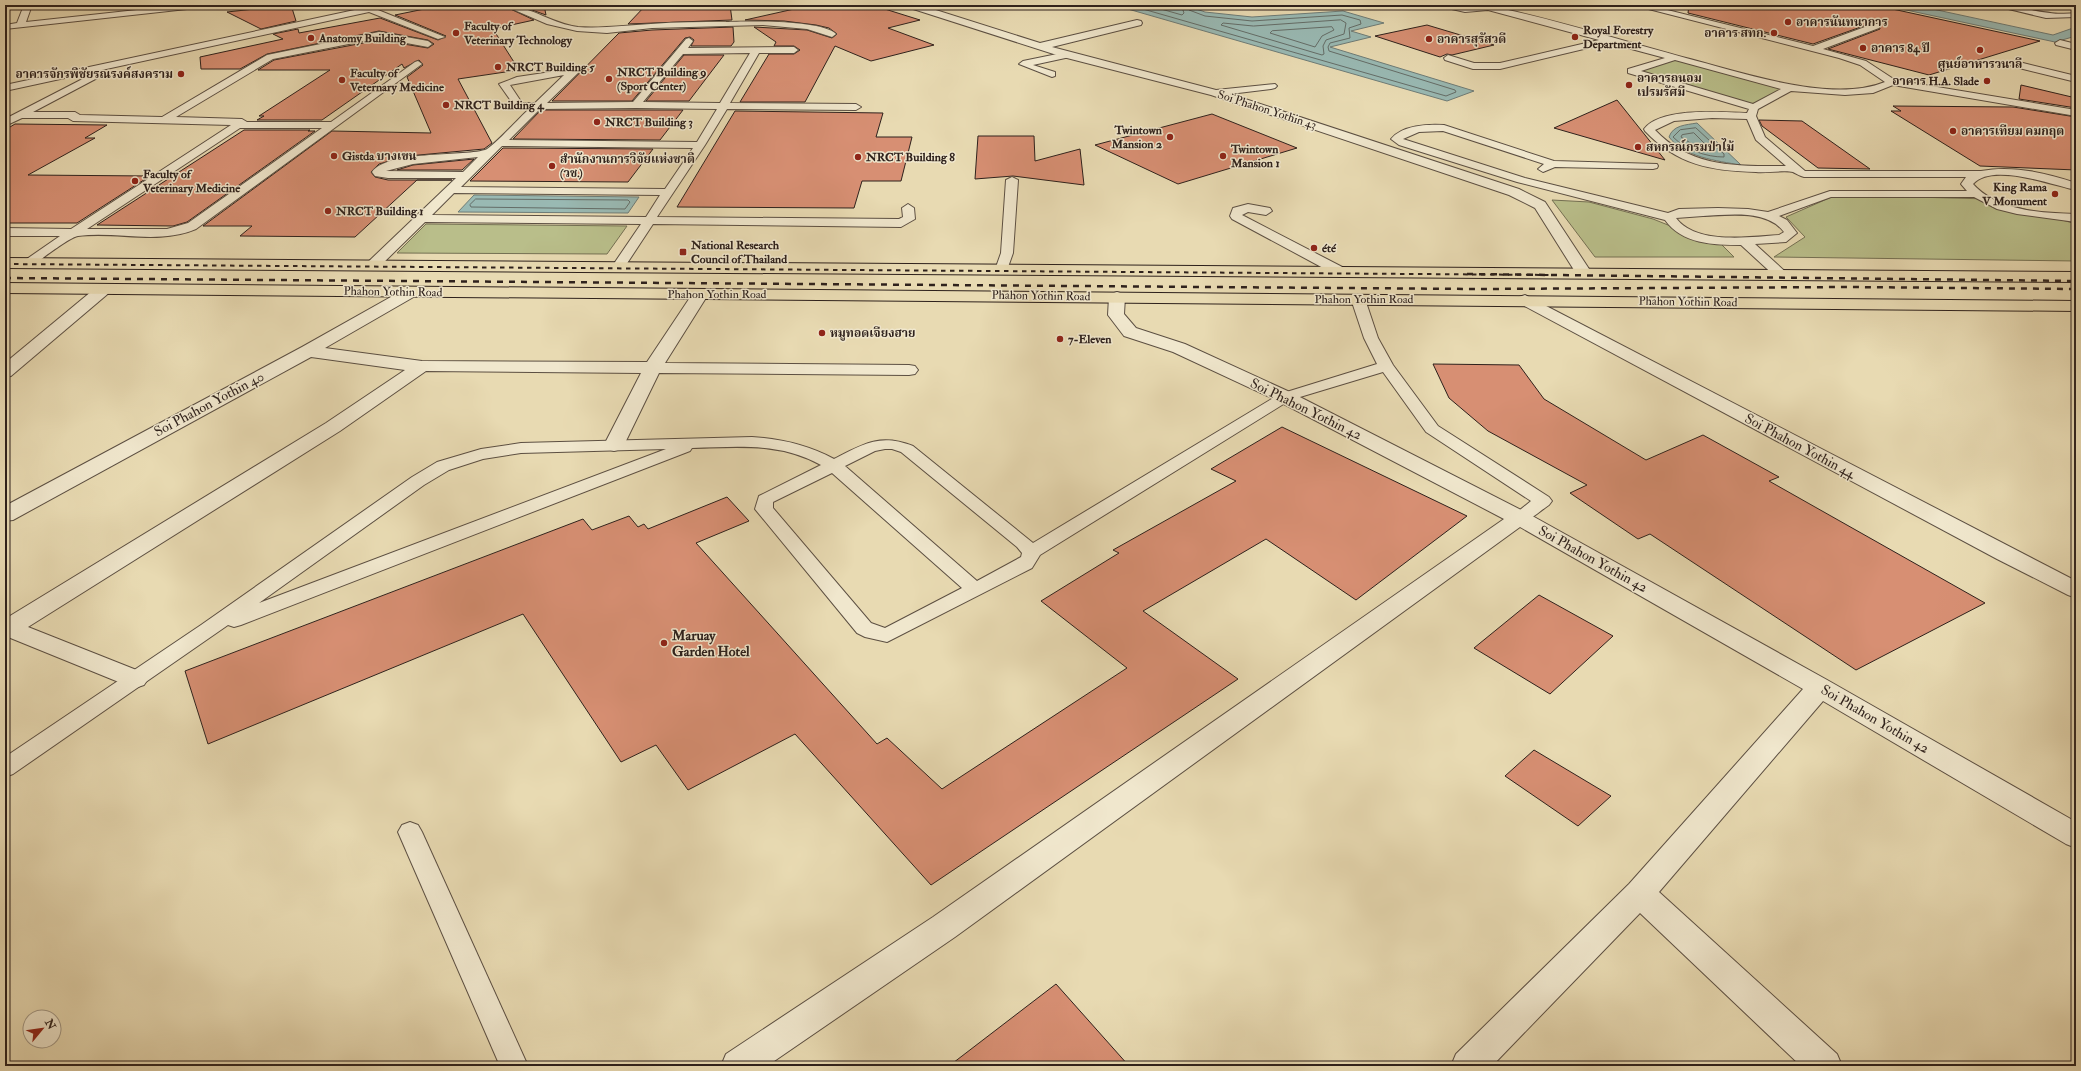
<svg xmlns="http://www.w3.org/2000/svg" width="2081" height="1071" font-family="'IM FELL Double Pica','Noto Serif Thai',serif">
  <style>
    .green { fill: #b9be8a; stroke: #747053 }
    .water { fill: #99b9b3; stroke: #6e7c77 }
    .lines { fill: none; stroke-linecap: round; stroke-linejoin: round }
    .shore { stroke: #646d68; stroke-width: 1 }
    .building { fill: #d78f73; stroke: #2e211c }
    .service-casing { stroke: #5c4f42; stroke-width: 2 }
    .minor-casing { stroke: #5c4f42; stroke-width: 2 }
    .primary-casing { stroke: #2e211c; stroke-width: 2 }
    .service { fill: #f0e7cd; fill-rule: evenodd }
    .minor { fill: #f0e7cd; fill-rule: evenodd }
    .primary { fill: #e8dab2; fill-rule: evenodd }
    .rail-far1 { stroke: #2e211c; stroke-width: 2; stroke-dasharray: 4.5 4.5; stroke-linecap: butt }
    .rail { stroke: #2e211c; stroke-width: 2.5; stroke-dasharray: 6 6; stroke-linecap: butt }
    .poi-dot { fill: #8f2418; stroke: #f0e7cd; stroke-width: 1.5 }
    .labels { text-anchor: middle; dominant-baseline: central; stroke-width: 3; stroke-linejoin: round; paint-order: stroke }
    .far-poi-label { font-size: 12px; font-weight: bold; fill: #2e211c; stroke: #f0e7cd; text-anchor: start }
    .far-street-label { font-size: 12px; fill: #2e211c; stroke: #f0e7cd }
    .street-label { font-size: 14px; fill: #2e211c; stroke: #f0e7cd }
    .poi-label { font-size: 14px; font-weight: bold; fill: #2e211c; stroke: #f0e7cd; text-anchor: start }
  </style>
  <rect width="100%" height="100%" fill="#e8dab2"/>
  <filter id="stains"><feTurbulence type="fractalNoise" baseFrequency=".005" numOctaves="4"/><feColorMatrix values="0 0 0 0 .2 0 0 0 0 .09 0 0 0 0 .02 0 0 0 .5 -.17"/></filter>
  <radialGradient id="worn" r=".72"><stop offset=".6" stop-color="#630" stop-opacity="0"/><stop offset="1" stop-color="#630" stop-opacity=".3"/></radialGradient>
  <g class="green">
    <path d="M 1673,58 L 1789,88 L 1754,107 L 1631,71 Z"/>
    <path d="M 1836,195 L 1990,199 L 2076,224 L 2076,261 L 1774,257 L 1805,237 L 1786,217 Z"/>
    <path d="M 1552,200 L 1589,202 L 1653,219 L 1688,233 L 1716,239 L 1734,257 L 1595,257 Z"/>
    <path d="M 426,224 L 627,226 L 607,254 L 397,253 Z"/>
  </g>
  <g class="water">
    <path d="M 1114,5 L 1185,5 L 1205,12 L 1252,17 L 1343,11 L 1384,23 L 1351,31 L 1371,37 L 1330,47 L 1474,91 L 1447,101 Z"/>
    <path d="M 1883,5 L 1914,5 L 2053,35 L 2076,27 L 2076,36 L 2055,42 Z"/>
    <path d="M 1697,123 L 1741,165 C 1717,161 1684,157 1669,137 C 1673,125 1686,125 1697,123 Z"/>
    <path d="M 474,195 L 639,197 L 628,213 L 458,212 Z"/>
  </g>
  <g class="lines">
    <g class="shore">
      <path d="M 1129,5 L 1446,96 L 1456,92 L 1455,90 L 1329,51 L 1328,47 L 1330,43 L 1350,38 L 1349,28 L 1361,24 L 1360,20 L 1342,15 L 1252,21 L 1205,16 L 1189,10 L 1186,5"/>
      <path d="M 1147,5 L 1182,15 L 1184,13 L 1181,5"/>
      <path d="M 1341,20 L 1346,23 L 1344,34 L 1326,40 L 1323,46 L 1324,54 L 1322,55 L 1221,25 L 1223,23 L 1253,26 Z"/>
      <path d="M 1332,27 L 1334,30 L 1322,36 L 1315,47 L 1270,33 L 1272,31 Z"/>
      <path d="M 1696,128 L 1724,154 L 1724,157 C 1706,157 1686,150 1673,137 L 1680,130 Z"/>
      <path d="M 1694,133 L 1706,145 L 1706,147 L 1692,144 L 1681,137 L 1682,135 Z"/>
      <path d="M 476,199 L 628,200 L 630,202 L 625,209 L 471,207 L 470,205 Z"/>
    </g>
  </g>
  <g class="building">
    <path d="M 291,5 L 296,21 L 261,29 L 227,12 Z"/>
    <path d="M 444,5 L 502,5 L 534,20 L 493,29 L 519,70 L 458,79 L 492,143 L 484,149 L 408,156 L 379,164 L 371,172 L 375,177 L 388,180 L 452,180 L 417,180 L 355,237 L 240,236 L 252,226 L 203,226 L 332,131 L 431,133 L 407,77 L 423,65 L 419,60 L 404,68 L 402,64 L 322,120 L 257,120 L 264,116 L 259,116 L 330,70 L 258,70 L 274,60 L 379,40 L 428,48 L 434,44 L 428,40 L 379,31 L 267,54 L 240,69 L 201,69 L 200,57 L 283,39 L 273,34 L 298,29 L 299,33 L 380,18 L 438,40 L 446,36 L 395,15 Z"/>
    <path d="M 516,5 L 544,5 L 546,15 L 532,10 Z"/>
    <path d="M 646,5 L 730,5 L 732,20 L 628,24 Z"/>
    <path d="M 812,5 L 837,5 L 848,9 L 872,5 L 920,20 L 888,28 L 934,45 L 871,61 L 835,46 L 805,102 L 740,102 L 769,54 L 794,54 L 800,50 L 794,46 L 774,46 L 776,42 L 754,27 L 807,30 L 832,38 L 837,34 L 829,28 L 816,25 L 784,21 L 745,20 Z"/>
    <path d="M 1689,5 L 1874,5 L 2040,41 L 1929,75 L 1828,49 L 1880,29 L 1879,22 L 1872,23 L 1813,44 L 1688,13 Z"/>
    <path d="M 1427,25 L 1494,45 L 1452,55 L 1447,54 L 1440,57 L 1375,36 Z"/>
    <path d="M 733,27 L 734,42 L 731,46 L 691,46 L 694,40 L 690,37 L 685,38 L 632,101 L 552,101 L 619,33 L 652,30 Z"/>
    <path d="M 684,55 L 724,55 L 689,101 L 646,101 Z"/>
    <path d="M 2021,85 L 2076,98 L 2076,108 L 2019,99 Z"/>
    <path d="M 1617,100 L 1665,160 L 1554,128 Z"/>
    <path d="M 1893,106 L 2013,107 L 2076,117 L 2076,170 L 1980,166 L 1891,111 L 1901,111 Z"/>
    <path d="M 541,110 L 683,110 L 660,140 L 513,139 Z"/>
    <path d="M 735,111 L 883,113 L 876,137 L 912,137 L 901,181 L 862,181 L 854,208 L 677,207 Z"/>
    <path d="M 1212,114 L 1297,148 L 1178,184 L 1095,145 Z"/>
    <path d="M 1759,120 L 1802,121 L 1870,169 L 1818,168 L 1762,126 Z"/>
    <path d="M 15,124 L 107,125 L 85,138 L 95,138 L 28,175 L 150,176 L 77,223 L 5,223 L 5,130 Z"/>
    <path d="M 244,130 L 310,130 L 308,131 L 315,131 L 187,222 L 173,226 L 97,225 Z"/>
    <path d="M 978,136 L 1034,136 L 1035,161 L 1080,149 L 1084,185 L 1013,176 L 975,179 Z"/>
    <path d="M 503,148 L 653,149 L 628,182 L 470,181 Z"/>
    <path d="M 474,159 L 462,170 L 397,170 L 413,165 Z"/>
    <path d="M 1433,364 L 1519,365 L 1544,399 L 1646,460 L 1703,435 L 1779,477 L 1769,481 L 1985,603 L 1856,670 L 1650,534 L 1638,539 L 1570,493 L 1587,485 L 1488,431 L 1449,398 Z"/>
    <path d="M 1282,427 L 1467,516 L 1356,600 L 1266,539 L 1143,611 L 1238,679 L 931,885 L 795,734 L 688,790 L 656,745 L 621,762 L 523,614 L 208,744 L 185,671 L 583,519 L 592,530 L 629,516 L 638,527 L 644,524 L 648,529 L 727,497 L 749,521 L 696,543 L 877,744 L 887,738 L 942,789 L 1127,668 L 1041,601 L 1119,553 L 1113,550 L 1236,481 L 1211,469 Z"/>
    <path d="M 1539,595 L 1613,636 L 1550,694 L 1474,648 Z"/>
    <path d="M 1534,750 L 1611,796 L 1578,826 L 1505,776 Z"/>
    <path d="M 1056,984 L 1129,1066 L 949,1066 Z"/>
  </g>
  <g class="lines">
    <g class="service-casing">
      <g id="service">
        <path d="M 6,5 L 23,5 L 19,7 L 6,8 Z"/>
        <path d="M 24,5 L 32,5 L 26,22 L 183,5 L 209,5 L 205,7 L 5,29 L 5,25 L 17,23 Z"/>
        <path d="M 378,5 L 393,5 L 378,10 L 445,37 L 438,39 L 369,12 L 5,91 L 5,85 Z"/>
        <path d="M 503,5 C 529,5 552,24 578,27 C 602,29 627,25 651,24 C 676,22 701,22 726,22 C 748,21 822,20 836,34 L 832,37 L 807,29 L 763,25 L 652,28 L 607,33 L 577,31 L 547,24 Z"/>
        <path d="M 1434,5 L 1475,7 L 1473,5 L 1486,5 C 1553,19 1620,40 1686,58 C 1741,72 1831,104 1885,82 L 1860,65 L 1839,58 L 1633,5 L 1647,5 L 1813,46 L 1873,24 L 1879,24 L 1879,28 L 1823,49 L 1866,61 L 1895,80 L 2076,110 L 2076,116 L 1893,85 L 1873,93 L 1845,95 L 1791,91 L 1758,109 L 1756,116 L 1765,137 L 1805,171 L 1981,171 C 2013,165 2046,173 2076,183 L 2076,190 C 2052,185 1992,162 1973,184 C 1997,211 2042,213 2076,214 L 2076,222 L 2017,214 L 1997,209 L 1974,197 L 1831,197 L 1779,216 L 1787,220 L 1797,233 L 1786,242 L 1755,244 L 1790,276 L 1783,280 L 1778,279 L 1741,245 C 1713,245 1682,244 1665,220 L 1517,182 L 1399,145 L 1391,139 C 1402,125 1428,124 1444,125 L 1554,161 L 1657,164 L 1658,166 L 1657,168 L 1653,169 L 1555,167 L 1543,172 L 1538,169 L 1544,164 L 1443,131 L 1419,132 L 1403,139 L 1525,178 L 1668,213 L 1679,209 L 1718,208 L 1748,209 L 1768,212 L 1830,191 L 1967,191 L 1961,184 L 1966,177 L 1804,177 C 1800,176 1797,174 1793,172 C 1785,170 1766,173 1756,172 C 1712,171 1677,165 1645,131 L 1644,129 C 1661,107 1722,112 1747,113 L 1749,109 L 1628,73 L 1628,69 L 1665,58 L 1609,43 L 1500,69 L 1473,69 L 1445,60 L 1444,58 L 1448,55 L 1474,63 L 1500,63 L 1599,40 L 1488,10 L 1465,12 ZM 1675,60 L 1781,89 L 1753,104 L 1641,71 ZM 1712,118 L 1747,119 L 1756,140 L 1786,166 C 1737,166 1691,168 1655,130 L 1674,121 ZM 1703,216 C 1728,215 1767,209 1784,232 L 1779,235 C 1750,237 1696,245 1676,218 Z"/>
        <path d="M 1925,5 L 1939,5 L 1926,9 L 1922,7 Z"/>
        <path d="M 1992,5 C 2021,5 2047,17 2076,13 L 2076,17 L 2046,18 Z"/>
        <path d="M 379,32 L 428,41 L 432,44 L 428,47 L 379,38 L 273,59 L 176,117 L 242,119 L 247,122 L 331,122 L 415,62 L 418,61 L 422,64 L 196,229 C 158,245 118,231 78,236 C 70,237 40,260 32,266 L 27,267 L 21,263 L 60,236 L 5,236 L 5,228 L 71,229 L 231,125 L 73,121 L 68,118 L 22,118 L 5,126 L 5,119 L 100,70 L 103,71 L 103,75 L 33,112 L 75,112 L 80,115 L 162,117 L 267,55 ZM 240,128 L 322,128 L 188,223 L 167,229 L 87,229 Z"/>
        <path d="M 689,38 L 693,41 L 688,48 L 794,47 L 798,50 L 794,53 L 759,53 L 730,103 L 856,104 L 861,107 L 856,110 L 727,109 L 705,145 L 657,217 L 899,219 L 903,217 L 902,208 L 908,204 L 914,208 L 915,219 L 901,227 L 653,224 L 622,271 L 617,272 L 611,268 L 641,224 L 425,222 L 377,269 L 367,269 L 366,266 L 367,263 L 456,178 L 388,178 L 375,176 L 372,172 C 388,150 460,157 485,150 C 492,148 521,116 529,109 L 516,108 L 499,84 L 517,77 L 571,69 L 576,66 L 581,69 L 578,73 L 547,103 L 633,102 L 686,39 ZM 750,53 L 720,103 L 643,102 L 683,54 ZM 564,75 L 535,103 L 522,103 L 510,85 ZM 636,108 L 717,109 L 697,142 L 509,140 L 540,109 ZM 502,146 L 693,148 L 665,189 L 461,187 ZM 478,157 L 463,172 L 386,171 L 413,164 ZM 454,193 L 660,195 L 646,217 L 432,215 Z"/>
        <path d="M 1067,52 L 1071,55 L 1070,57 L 1033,65 L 1055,72 L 1055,76 L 1052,77 L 1019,64 L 1023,61 Z"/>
        <path d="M 1012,177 L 1018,180 L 1013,253 L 1007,270 L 1001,274 L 995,270 L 1001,253 L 1006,180 Z"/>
        <path d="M 1248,204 L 1270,208 L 1272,211 L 1266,215 L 1248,212 L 1242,215 L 1348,270 L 1349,273 L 1348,276 L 1338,276 L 1232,219 L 1230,216 L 1233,208 Z"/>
        <path d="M 1358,295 L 1365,299 L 1378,338 L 1393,365 L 1438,426 L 1549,497 L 1552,501 L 1549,505 C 1538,512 1527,525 1513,522 L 1510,518 L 1531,501 L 1426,432 L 1383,372 L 1290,400 L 1040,555 L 1032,568 L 887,642 L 865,637 L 857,633 L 755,509 L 759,496 L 821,465 C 779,442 738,447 692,448 L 690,451 L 241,625 L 234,627 L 228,625 L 13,774 L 5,777 L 5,757 L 201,625 L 412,477 L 437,462 L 481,449 L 521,443 L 752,437 C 782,439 808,445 834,459 C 863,444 880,433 913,446 L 1033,543 L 1280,394 L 1377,364 L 1364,338 L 1351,299 ZM 666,449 L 259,603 L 424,485 L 449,470 L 483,459 L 521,453 ZM 885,449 L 892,449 L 901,452 L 1017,547 L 1022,553 L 1021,557 L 977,581 L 845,466 L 875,451 ZM 832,473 L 962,588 L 885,628 L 871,623 L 773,508 L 773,502 Z"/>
        <path d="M 410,822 L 418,825 L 422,832 L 528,1066 L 500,1066 L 398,832 L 402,825 Z"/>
      </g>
    </g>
    <g class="minor-casing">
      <g id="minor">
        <path d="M 905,5 L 920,5 L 1040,43 L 1137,20 L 1141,21 L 1142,23 L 1141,25 L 1052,47 L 1216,90 L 1275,84 L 1277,86 L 1275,88 L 1271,89 L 1230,94 L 1519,189 L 1545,202 L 1593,275 L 1591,278 L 1579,278 L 1535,208 L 1509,195 L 1211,95 L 1063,57 L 907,7 Z"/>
        <path d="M 2060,40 L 2076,44 L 2076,50 L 2056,45 L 2055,43 Z"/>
        <path d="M 2015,61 L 2076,76 L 2076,82 L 2011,66 L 2010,64 Z"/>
        <path d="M 104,284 L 110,286 L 112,289 L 110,292 L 11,376 L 5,377 L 5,363 L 98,286 Z"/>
        <path d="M 411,287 L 417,289 L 419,292 L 417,295 L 325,348 L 422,361 L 647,362 L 695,290 L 707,290 L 709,293 L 665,363 L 909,365 L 915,366 L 918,370 L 915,374 L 909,375 L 659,373 L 624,445 L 621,449 L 614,451 L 607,449 L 604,445 L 641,373 L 426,371 L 340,431 L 28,627 L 144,673 L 148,679 L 144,685 L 135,688 L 126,685 L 8,637 L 5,638 L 5,619 L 326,423 L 405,370 L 311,357 L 13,520 L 5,521 L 5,506 L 302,347 L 405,289 Z"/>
        <path d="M 1117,292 L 1123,294 L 1125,297 L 1124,314 L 1136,328 L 1185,344 L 1292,393 L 1527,513 L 1829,681 L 2076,822 L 2076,848 L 2066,844 L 1823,701 L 1659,892 L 1837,1054 L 1842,1066 L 1801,1066 L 1640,913 L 1492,1066 L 1451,1066 L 1456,1054 L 1629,884 L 1803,689 L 1520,527 L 955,937 L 767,1066 L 721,1066 L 726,1054 L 933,917 L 1504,519 L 1278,401 L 1173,352 L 1124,336 L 1108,315 L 1109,297 L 1111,294 Z"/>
        <path d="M 1525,295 L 2076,581 L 2076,598 L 2068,595 L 1997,559 L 1519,303 L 1517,300 L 1519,297 Z"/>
      </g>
    </g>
    <g class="primary-casing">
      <g id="primary">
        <path d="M 5,258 L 2076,272 L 2076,282 L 5,268 Z"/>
        <path d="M 5,283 L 2076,301 L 2076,311 L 5,293 Z"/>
      </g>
    </g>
    <use href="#service" class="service"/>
    <use href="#minor" class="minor"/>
    <use href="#primary" class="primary"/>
    <path class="rail-far1" d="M 5,264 L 1555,275"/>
    <g class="rail">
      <path d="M 1467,274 L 2076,281"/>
      <path d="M 5,278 L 1476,289 L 1848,287 L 2076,289"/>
    </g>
  </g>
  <g class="poi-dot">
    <circle cx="1788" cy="22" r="4"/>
    <circle cx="456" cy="33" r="4"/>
    <circle cx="1774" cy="33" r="4"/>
    <circle cx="1575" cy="37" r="4"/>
    <circle cx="311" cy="38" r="4"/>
    <circle cx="1429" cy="39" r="4"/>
    <circle cx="1863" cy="48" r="4"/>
    <circle cx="1980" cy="50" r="4"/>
    <circle cx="498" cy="67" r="4"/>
    <circle cx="181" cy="74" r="4"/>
    <circle cx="609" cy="79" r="4"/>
    <circle cx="342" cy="80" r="4"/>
    <circle cx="1987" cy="81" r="4"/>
    <circle cx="1629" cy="85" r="4"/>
    <circle cx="446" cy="105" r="4"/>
    <circle cx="597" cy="122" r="4"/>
    <circle cx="1953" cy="131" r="4"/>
    <circle cx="1170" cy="137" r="4"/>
    <circle cx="1638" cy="147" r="4"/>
    <circle cx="334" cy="156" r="4"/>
    <circle cx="1223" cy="156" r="4"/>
    <circle cx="858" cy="157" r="4"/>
    <circle cx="552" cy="166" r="4"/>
    <circle cx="135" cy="181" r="4"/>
    <circle cx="2055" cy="194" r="4"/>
    <circle cx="328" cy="211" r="4"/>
    <circle cx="1314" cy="248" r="4"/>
    <rect x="679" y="248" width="8" height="8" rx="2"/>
    <circle cx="822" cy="333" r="4"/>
    <circle cx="1060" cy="339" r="4"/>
    <circle cx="664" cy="643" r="4"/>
  </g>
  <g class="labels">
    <g class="far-poi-label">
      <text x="1796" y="22">อาคารนันทนาการ</text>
      <text x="464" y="26">Faculty of<tspan x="464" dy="14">Veterinary Technology</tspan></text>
      <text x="1583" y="30">Royal Forestry<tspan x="1583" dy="14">Department</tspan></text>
      <text x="1766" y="33" text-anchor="end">อาคาร สทก.</text>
      <text x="319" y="38">Anatomy Building</text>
      <text x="1437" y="39">อาคารสุรัสวดี</text>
      <text x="1871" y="48">อาคาร 84 ปี</text>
      <text x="1980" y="64" text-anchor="middle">ศูนย์อาหารวนาลี</text>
      <text x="506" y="67">NRCT Building 5</text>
      <text x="617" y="72">NRCT Building 9<tspan x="617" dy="14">(Sport Center)</tspan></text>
      <text x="350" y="73">Faculty of<tspan x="350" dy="14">Veternary Medicine</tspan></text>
      <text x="173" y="74" text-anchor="end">อาคารจักรพิชัยรณรงค์สงคราม</text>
      <text x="1637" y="78">อาคารถนอม<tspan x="1637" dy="14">เปรมรัศมี</tspan></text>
      <text x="1979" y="81" text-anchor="end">อาคาร H.A. Slade</text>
      <text x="454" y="105">NRCT Building 4</text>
      <text x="605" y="122">NRCT Building 3</text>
      <text x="1162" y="130" text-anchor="end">Twintown<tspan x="1162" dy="14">Mansion 2</tspan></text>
      <text x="1961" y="131">อาคารเทียม คมกฤต</text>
      <text x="1646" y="147">สหกรณ์กรมป่าไม้</text>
      <text x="1231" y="149">Twintown<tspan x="1231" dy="14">Mansion 1</tspan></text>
      <text x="342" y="156">Gistda บางเขน</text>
      <text x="866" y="157">NRCT Building 8</text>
      <text x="560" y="159">สำนักงานการวิจัยแห่งชาติ<tspan x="560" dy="14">(วช.)</tspan></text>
      <text x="143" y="174">Faculty of<tspan x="143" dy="14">Veterinary Medicine</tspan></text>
      <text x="2047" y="187" text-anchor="end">King Rama<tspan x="2047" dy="14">V Monument</tspan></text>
      <text x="336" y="211">NRCT Building 1</text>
      <text x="691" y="245">National Research<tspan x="691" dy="14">Council of Thailand</tspan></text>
      <text x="1322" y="248">été</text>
      <text x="830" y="333">หมูทอดเจียงฮาย</text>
      <text x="1068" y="339">7-Eleven</text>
    </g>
    <g class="far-street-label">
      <text transform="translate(1267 110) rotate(18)">Soi Phahon Yothin 43</text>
      <text transform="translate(393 292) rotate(1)">Phahon Yothin Road</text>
      <text x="717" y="294">Phahon Yothin Road</text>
      <text transform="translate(1041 296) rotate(1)">Phahon Yothin Road</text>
      <text x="1364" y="299">Phahon Yothin Road</text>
      <text transform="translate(1688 302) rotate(1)">Phahon Yothin Road</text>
    </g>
    <g class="street-label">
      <text transform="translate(209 404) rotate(-28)">Soi Phahon Yothin 40</text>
      <text transform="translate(1306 409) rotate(26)">Soi Phahon Yothin 42</text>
      <text transform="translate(1800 446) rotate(28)">Soi Phahon Yothin 44</text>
      <text transform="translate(1593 559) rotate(29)">Soi Phahon Yothin 42</text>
      <text transform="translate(1875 719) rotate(30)">Soi Phahon Yothin 42</text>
    </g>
    <g class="poi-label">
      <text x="672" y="635">Maruay<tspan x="672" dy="16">Garden Hotel</tspan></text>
    </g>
  </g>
  <rect width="2081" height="1071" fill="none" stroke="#e8dab2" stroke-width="20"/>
  <rect x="6" y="6" width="2069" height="1059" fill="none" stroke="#2e211c" stroke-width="2"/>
  <rect x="10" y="10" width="2061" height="1051" fill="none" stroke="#2e211c"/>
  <g transform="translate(42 1029) rotate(61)"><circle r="19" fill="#f0e7cd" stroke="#a29886"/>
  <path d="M0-3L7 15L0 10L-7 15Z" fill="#8f2418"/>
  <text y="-6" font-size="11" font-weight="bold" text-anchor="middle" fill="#2e211c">N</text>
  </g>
  <rect width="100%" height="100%" filter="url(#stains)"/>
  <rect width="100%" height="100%" fill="url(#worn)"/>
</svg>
